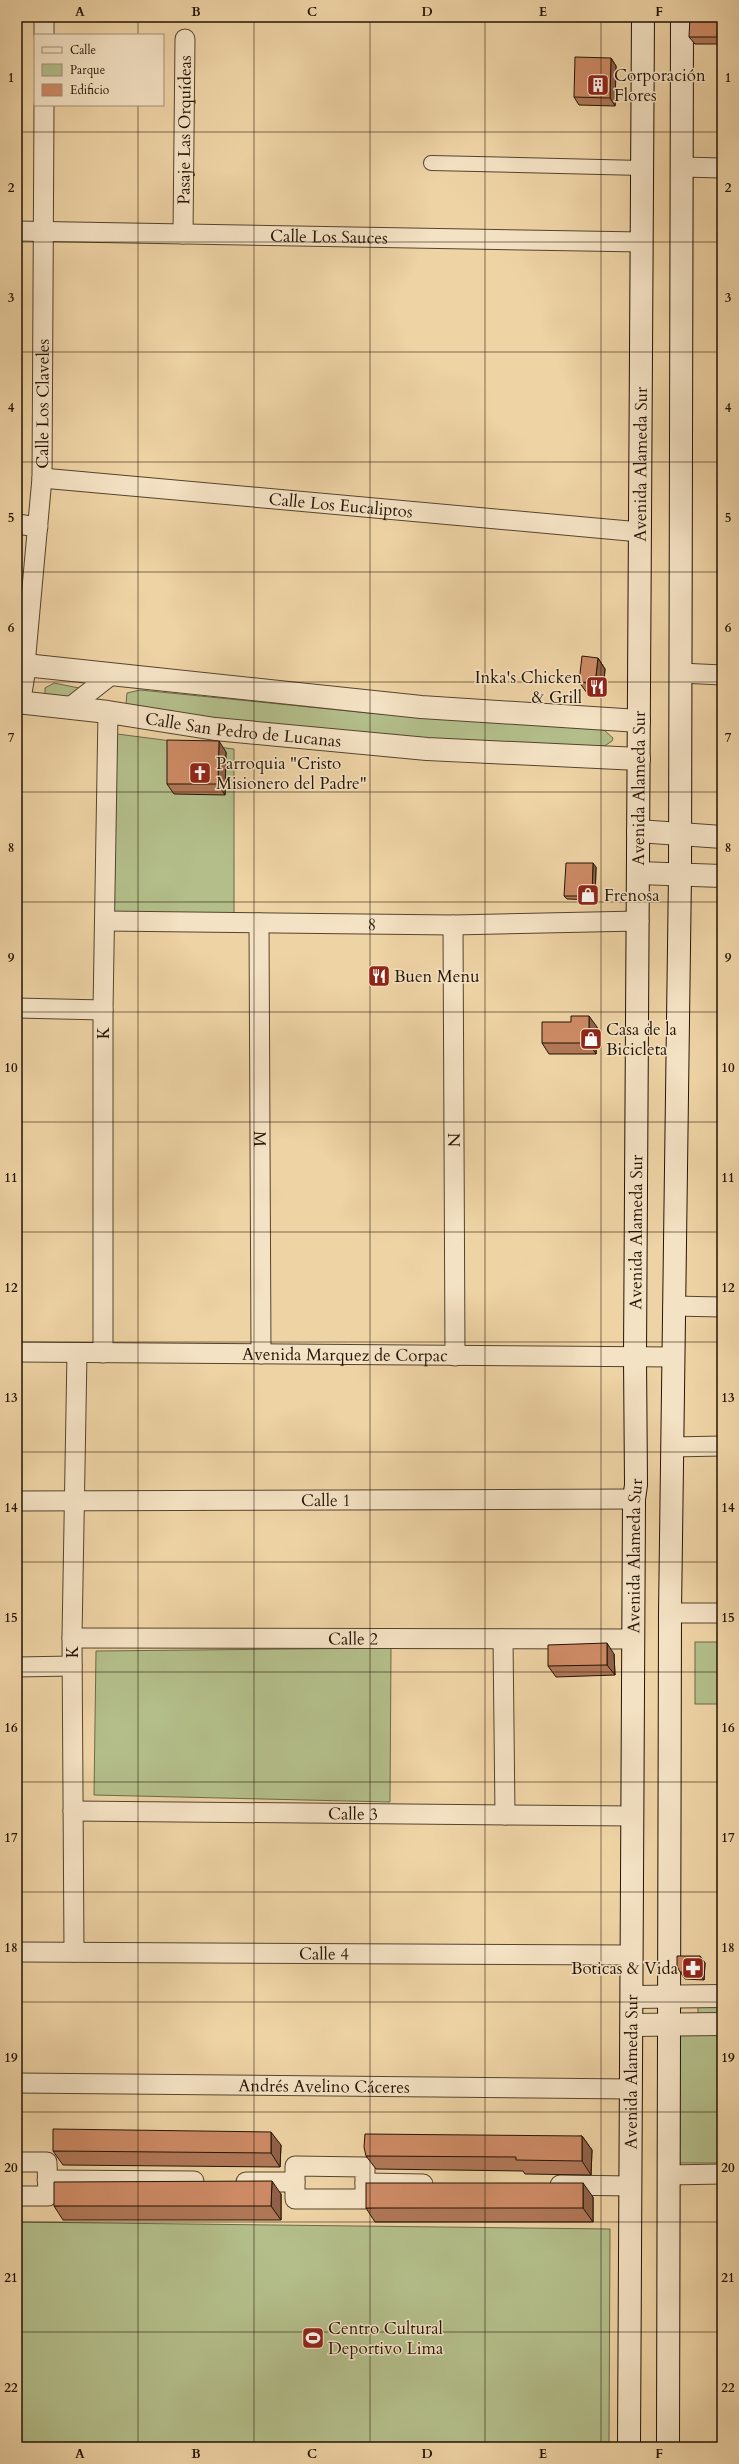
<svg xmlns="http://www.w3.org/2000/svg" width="739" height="2464" font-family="Cardo,serif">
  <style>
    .green { fill: #b3be8a; stroke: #6c6948 }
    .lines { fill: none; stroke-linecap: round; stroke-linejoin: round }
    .pedestrian-casing { stroke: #56442d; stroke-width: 16 }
    .minor-casing { stroke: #56442d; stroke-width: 21 }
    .tertiary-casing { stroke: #56442d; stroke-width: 24 }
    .secondary-casing { stroke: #241405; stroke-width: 24 }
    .pedestrian { stroke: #f4e2c4; stroke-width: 14 }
    .minor { stroke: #f4e2c4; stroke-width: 19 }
    .tertiary { stroke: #f4e2c4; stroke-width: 22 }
    .secondary { stroke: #f4e2c4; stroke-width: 22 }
    .wall { fill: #b07757; stroke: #241405 }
    .shaded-wall { fill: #906147; stroke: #241405 }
    .building { fill: #cd8a65; stroke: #241405 }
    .grid { fill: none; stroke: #241405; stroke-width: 1; stroke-opacity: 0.55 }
    .labels { text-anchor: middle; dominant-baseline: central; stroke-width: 3; stroke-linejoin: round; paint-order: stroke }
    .poi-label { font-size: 17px; fill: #241405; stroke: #f4e2c4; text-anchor: start }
    .street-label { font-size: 17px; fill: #241405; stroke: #f4e2c4 }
    .neatline { fill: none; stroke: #241405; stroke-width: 1.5 }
    .grid-label { font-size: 13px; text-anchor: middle; font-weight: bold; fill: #241405 }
  </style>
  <rect width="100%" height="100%" fill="#eed3a5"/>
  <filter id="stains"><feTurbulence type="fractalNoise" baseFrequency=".005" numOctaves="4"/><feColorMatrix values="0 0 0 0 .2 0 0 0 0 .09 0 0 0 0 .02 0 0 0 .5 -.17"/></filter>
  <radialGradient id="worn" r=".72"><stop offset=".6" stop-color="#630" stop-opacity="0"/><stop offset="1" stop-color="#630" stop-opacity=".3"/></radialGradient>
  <g class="green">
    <path d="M 54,683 L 89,690 L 94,699 L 45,697 L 45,688 Z"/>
    <path d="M 140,690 L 369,713 L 604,730 L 613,738 L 612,741 L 603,747 L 373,736 L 143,714 L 126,704 L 127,693 Z"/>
    <path d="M 117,734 L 234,749 L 234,916 L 114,914 Z"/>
    <rect x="695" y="1642" width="27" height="62"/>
    <path d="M 391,1648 L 390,1802 L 94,1795 L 96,1651 Z"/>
    <rect x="698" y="2004" width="24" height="10"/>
    <rect x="675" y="2034" width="47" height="129"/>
    <path d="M 17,2222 L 610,2229 L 609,2447 L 17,2447 Z"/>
  </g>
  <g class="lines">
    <g class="pedestrian-casing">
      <path id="pedestrian" d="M 431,163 L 642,168"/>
    </g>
    <g class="minor-casing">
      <g id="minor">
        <path d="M 44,35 L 44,17"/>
        <path d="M 682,167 L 722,168"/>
        <path id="s1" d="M 17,231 L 642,242"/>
        <path id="s2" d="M 183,234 L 185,39"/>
        <path id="s3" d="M 42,478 L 640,532"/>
        <path d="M 17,524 L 38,527"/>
        <path id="s4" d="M 25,665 L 42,478 L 44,105"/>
        <path d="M 680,673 L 722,675"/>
        <path d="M 69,708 L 111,675"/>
        <path id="s5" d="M 105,921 L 453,925 L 639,921"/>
        <path id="s6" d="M 259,923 L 261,1354"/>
        <path id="s7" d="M 453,925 L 455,1356"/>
        <path d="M 17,1008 L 103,1010"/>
        <path d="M 673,1306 L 722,1307"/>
        <path id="s8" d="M 17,1352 L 673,1357"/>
        <path d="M 103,1353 L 103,1010 L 108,712"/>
        <path d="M 672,1447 L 722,1446"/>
        <path id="s9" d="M 17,1501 L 634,1499"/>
        <path d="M 670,1613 L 722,1613"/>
        <path id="s10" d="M 72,1638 L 634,1639"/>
        <path d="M 503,1639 L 505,1815"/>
        <path d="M 17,1667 L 72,1666"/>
        <path id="s11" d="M 73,1811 L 633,1816"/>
        <path id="s12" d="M 17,1952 L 632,1955"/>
        <path d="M 74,1952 L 72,1638 L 77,1353"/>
        <path id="s13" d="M 17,2083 L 631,2089"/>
        <path d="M 17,2162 L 47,2162 L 48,2196 L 17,2196"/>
        <path d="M 295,2166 L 365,2167 L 365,2199 L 295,2199 Z"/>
        <path d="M 669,2175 L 722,2174"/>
        <path d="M 47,2180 L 194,2181"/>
        <path d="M 246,2182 L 295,2182"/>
        <path d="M 365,2183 L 423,2184"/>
        <path d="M 560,2185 L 631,2186"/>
      </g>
    </g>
    <g class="tertiary-casing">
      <g id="tertiary">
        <path id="s14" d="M 17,702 L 108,712 L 215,729 L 427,749 L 639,759"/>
        <path d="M 19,702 L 25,665 L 421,707 L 639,721"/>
        <path d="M 638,831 L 722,837"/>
        <path d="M 638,873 L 722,876"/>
        <path d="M 632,1997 L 722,1996"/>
        <path d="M 632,2025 L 722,2024"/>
      </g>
    </g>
    <g class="secondary-casing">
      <g id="secondary">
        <path id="s15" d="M 629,2447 L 634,1499 L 636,1485 L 635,1357 L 643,17"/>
        <path d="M 668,2447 L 670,1613 L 680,873 L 682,17"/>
      </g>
    </g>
    <use href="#pedestrian" class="pedestrian"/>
    <use href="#minor" class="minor"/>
    <use href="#tertiary" class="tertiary"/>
    <use href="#secondary" class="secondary"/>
  </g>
  <g class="wall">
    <path d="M 722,17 L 722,44 L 695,44 L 689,37 Z"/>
    <path d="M 611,58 L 616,66 L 615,106 L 579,105 L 574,97 Z"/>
    <path d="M 598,658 L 605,669 L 603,694 L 587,693 L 579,682 Z"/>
    <path d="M 226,752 L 225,795 L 174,794 L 167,784 Z"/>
    <path d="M 596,867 L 595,900 L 567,899 L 564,896 Z"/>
    <path d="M 597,1027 L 596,1054 L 549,1054 L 542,1043 Z"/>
    <path d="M 614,1654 L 615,1675 L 556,1677 L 548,1666 Z"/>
    <path d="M 700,1956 L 705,1963 L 704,1980 L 685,1979 L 680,1972 Z"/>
    <path d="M 582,2136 L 592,2150 L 591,2175 L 525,2174 L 523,2171 L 376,2169 L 366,2156 Z"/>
    <path d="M 281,2145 L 280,2167 L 63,2165 L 53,2151 Z"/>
    <path d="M 281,2194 L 281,2220 L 63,2220 L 54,2206 Z"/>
    <path d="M 593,2197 L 593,2222 L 375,2222 L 366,2208 Z"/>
  </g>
  <g class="shaded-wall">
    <path d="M 718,17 L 722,17 L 722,44 L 717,37 Z"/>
    <path d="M 611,58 L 616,66 L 615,106 L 610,98 Z"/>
    <path d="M 598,658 L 605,669 L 603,694 L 595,684 Z"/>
    <path d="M 219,741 L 226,752 L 225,795 L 218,784 Z"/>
    <path d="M 593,863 L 596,867 L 595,900 L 592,896 Z"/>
    <path d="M 589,1016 L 597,1027 L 596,1054 L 589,1043 Z"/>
    <path d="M 607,1643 L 614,1654 L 615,1675 L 607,1665 Z"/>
    <path d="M 700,1956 L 705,1963 L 704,1980 L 699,1973 Z"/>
    <path d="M 271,2132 L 281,2145 L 280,2167 L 271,2153 Z"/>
    <path d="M 582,2136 L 592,2150 L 591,2175 L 582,2161 Z"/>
    <path d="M 272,2181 L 281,2194 L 281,2220 L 271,2206 Z"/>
    <path d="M 583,2183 L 593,2197 L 593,2222 L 583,2208 Z"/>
  </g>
  <g class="building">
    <path d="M 690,17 L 718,17 L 717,37 L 689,37 Z"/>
    <path d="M 575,57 L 611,58 L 610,98 L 574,97 Z"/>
    <path d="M 582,656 L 598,658 L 595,684 L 579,682 Z"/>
    <path d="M 167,740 L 219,741 L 218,784 L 167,784 Z"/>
    <path d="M 566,863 L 593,863 L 592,896 L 564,896 Z"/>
    <path d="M 571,1016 L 589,1016 L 589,1043 L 542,1043 L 542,1022 L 571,1022 Z"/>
    <path d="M 607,1643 L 607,1665 L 548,1666 L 548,1645 Z"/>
    <path d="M 677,1956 L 700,1956 L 699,1973 L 680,1972 L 677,1966 Z"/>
    <path d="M 53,2129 L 271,2132 L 271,2153 L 53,2151 Z"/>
    <path d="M 365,2134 L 582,2136 L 582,2161 L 516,2160 L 516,2157 L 366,2156 L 364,2147 Z"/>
    <path d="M 272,2181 L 271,2206 L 54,2206 L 54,2182 Z"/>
    <rect x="366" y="2183" width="217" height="25"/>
  </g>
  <path class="grid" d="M 138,17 L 138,35M 254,17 L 254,2447M 370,17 L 370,2447M 485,17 L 485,2447M 601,17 L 601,2447M 138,105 L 138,2447M 17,132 L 722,132M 17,242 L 722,242M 17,352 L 722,352M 17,462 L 722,462M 17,572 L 722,572M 17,682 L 722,682M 17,792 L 722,792M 17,902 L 722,902M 17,1012 L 722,1012M 17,1122 L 722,1122M 17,1232 L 722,1232M 17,1342 L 722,1342M 17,1452 L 722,1452M 17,1562 L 722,1562M 17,1672 L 722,1672M 17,1782 L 722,1782M 17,1892 L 722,1892M 17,2002 L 722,2002M 17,2112 L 722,2112M 17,2222 L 722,2222M 17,2332 L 722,2332"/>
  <defs>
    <g id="building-square" transform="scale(1.15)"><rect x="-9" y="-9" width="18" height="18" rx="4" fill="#8f2418" stroke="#f4e2c4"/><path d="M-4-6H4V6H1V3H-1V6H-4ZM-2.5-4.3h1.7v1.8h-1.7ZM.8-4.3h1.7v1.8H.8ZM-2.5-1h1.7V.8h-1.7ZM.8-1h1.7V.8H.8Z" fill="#fff"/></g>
    <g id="restaurant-square" transform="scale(1.15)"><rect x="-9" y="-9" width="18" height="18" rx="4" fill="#8f2418" stroke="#f4e2c4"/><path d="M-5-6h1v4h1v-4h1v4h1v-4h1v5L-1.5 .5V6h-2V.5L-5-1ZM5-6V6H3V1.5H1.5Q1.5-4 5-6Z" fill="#fff"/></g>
    <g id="church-square" transform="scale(1.15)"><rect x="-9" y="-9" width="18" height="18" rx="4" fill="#8f2418" stroke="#f4e2c4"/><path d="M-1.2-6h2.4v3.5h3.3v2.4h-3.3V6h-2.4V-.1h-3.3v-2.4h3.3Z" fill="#fff"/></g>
    <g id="shop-square" transform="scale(1.15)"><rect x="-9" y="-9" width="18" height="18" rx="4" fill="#8f2418" stroke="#f4e2c4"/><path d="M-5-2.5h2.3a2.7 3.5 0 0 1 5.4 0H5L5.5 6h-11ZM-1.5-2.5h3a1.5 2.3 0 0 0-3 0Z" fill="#fff"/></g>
    <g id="pharmacy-square" transform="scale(1.15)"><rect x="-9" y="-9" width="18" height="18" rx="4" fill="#8f2418" stroke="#f4e2c4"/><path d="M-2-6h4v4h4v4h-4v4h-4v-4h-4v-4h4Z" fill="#fff"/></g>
    <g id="stadium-square" transform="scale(1.15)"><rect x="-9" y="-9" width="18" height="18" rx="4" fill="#8f2418" stroke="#f4e2c4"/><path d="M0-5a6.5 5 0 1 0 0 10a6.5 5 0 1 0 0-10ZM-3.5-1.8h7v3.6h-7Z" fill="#fff"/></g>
  </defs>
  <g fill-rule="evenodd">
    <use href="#building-square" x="598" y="85"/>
    <use href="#restaurant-square" x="597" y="687"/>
    <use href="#church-square" x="200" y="773"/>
    <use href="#shop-square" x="588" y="895"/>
    <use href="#restaurant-square" x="379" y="976"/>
    <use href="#shop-square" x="591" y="1039"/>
    <use href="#pharmacy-square" x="693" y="1968"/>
    <use href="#stadium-square" x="313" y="2338"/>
  </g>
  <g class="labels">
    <g class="poi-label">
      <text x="614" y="75">Corporación<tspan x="614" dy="20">Flores</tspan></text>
      <text x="582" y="677" text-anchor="end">Inka's Chicken<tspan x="582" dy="20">&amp; Grill</tspan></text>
      <text x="216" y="763">Parroquia "Cristo<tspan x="216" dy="20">Misionero del Padre"</tspan></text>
      <text x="604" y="895">Frenosa</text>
      <text x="394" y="976">Buen Menu</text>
      <text x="606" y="1029">Casa de la<tspan x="606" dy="20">Bicicleta</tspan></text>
      <text x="678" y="1968" text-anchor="end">Boticas &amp; Vida</text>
      <text x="328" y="2328">Centro Cultural<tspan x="328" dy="20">Deportivo Lima</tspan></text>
    </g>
    <g class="street-label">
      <text stroke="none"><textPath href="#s2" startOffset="104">Pasaje Las Orquídeas</textPath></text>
      <text stroke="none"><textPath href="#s1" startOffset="312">Calle Los Sauces</textPath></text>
      <text stroke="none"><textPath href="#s4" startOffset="262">Calle Los Claveles</textPath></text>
      <text stroke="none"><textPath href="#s15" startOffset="1983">Avenida Alameda Sur</textPath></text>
      <text stroke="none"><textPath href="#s3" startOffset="300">Calle Los Eucaliptos</textPath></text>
      <text stroke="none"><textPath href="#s14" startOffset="228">Calle San Pedro de Lucanas</textPath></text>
      <text stroke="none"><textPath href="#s15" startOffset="1659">Avenida Alameda Sur</textPath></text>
      <text stroke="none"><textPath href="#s5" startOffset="267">8</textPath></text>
      <text transform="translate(103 1033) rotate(-90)">K</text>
      <text stroke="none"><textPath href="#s6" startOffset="216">M</textPath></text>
      <text stroke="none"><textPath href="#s7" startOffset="215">N</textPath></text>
      <text stroke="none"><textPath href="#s15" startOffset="1215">Avenida Alameda Sur</textPath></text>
      <text stroke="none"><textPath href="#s8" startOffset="328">Avenida Marquez de Corpac</textPath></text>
      <text stroke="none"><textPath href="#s9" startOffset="309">Calle 1</textPath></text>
      <text stroke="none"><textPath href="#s15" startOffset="891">Avenida Alameda Sur</textPath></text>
      <text stroke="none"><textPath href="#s10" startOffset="281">Calle 2</textPath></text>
      <text transform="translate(72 1652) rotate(-90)">K</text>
      <text stroke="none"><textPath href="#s11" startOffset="280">Calle 3</textPath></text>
      <text stroke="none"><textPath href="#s12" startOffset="307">Calle 4</textPath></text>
      <text stroke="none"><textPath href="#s15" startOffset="375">Avenida Alameda Sur</textPath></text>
      <text stroke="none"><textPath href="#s13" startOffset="307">Andrés Avelino Cáceres</textPath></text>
    </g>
  </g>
  <rect width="739" height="2464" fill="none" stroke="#eed3a5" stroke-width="44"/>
  <rect x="34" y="34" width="130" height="72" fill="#f4e2c4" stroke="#a19078"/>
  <rect x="42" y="47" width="20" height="6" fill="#f4e2c4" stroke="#a19078"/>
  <text x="70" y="54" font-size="12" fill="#241405">Calle</text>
  <rect x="42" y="64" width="20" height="12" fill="#b3be8a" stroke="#a19078"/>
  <text x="70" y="74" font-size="12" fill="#241405">Parque</text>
  <rect x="42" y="84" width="20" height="12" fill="#cd8a65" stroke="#a19078"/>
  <text x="70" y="94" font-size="12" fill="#241405">Edificio</text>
  <rect x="22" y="22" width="695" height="2420" class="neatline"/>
  <g class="grid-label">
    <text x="80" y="16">A</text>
    <text x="196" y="16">B</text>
    <text x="312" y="16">C</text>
    <text x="427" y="16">D</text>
    <text x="543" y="16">E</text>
    <text x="659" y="16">F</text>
    <text x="11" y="82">1</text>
    <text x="728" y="82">1</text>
    <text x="11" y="192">2</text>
    <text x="728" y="192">2</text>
    <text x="11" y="302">3</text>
    <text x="728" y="302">3</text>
    <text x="11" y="412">4</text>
    <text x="728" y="412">4</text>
    <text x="11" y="522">5</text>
    <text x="728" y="522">5</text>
    <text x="11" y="632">6</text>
    <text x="728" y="632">6</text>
    <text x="11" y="742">7</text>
    <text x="728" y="742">7</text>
    <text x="11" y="852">8</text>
    <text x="728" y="852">8</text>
    <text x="11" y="962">9</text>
    <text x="728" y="962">9</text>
    <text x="11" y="1072">10</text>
    <text x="728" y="1072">10</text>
    <text x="11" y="1182">11</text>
    <text x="728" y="1182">11</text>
    <text x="11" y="1292">12</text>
    <text x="728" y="1292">12</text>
    <text x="11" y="1402">13</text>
    <text x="728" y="1402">13</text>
    <text x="11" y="1512">14</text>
    <text x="728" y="1512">14</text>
    <text x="11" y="1622">15</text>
    <text x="728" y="1622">15</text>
    <text x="11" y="1732">16</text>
    <text x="728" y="1732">16</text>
    <text x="11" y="1842">17</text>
    <text x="728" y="1842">17</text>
    <text x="11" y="1952">18</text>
    <text x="728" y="1952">18</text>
    <text x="11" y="2062">19</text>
    <text x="728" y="2062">19</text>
    <text x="11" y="2172">20</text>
    <text x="728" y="2172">20</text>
    <text x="11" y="2282">21</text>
    <text x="728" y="2282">21</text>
    <text x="11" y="2392">22</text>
    <text x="728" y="2392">22</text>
    <text x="80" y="2458">A</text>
    <text x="196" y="2458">B</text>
    <text x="312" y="2458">C</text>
    <text x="427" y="2458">D</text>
    <text x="543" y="2458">E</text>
    <text x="659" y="2458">F</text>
  </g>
  <rect width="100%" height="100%" filter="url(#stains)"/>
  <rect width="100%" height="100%" fill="url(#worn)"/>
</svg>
